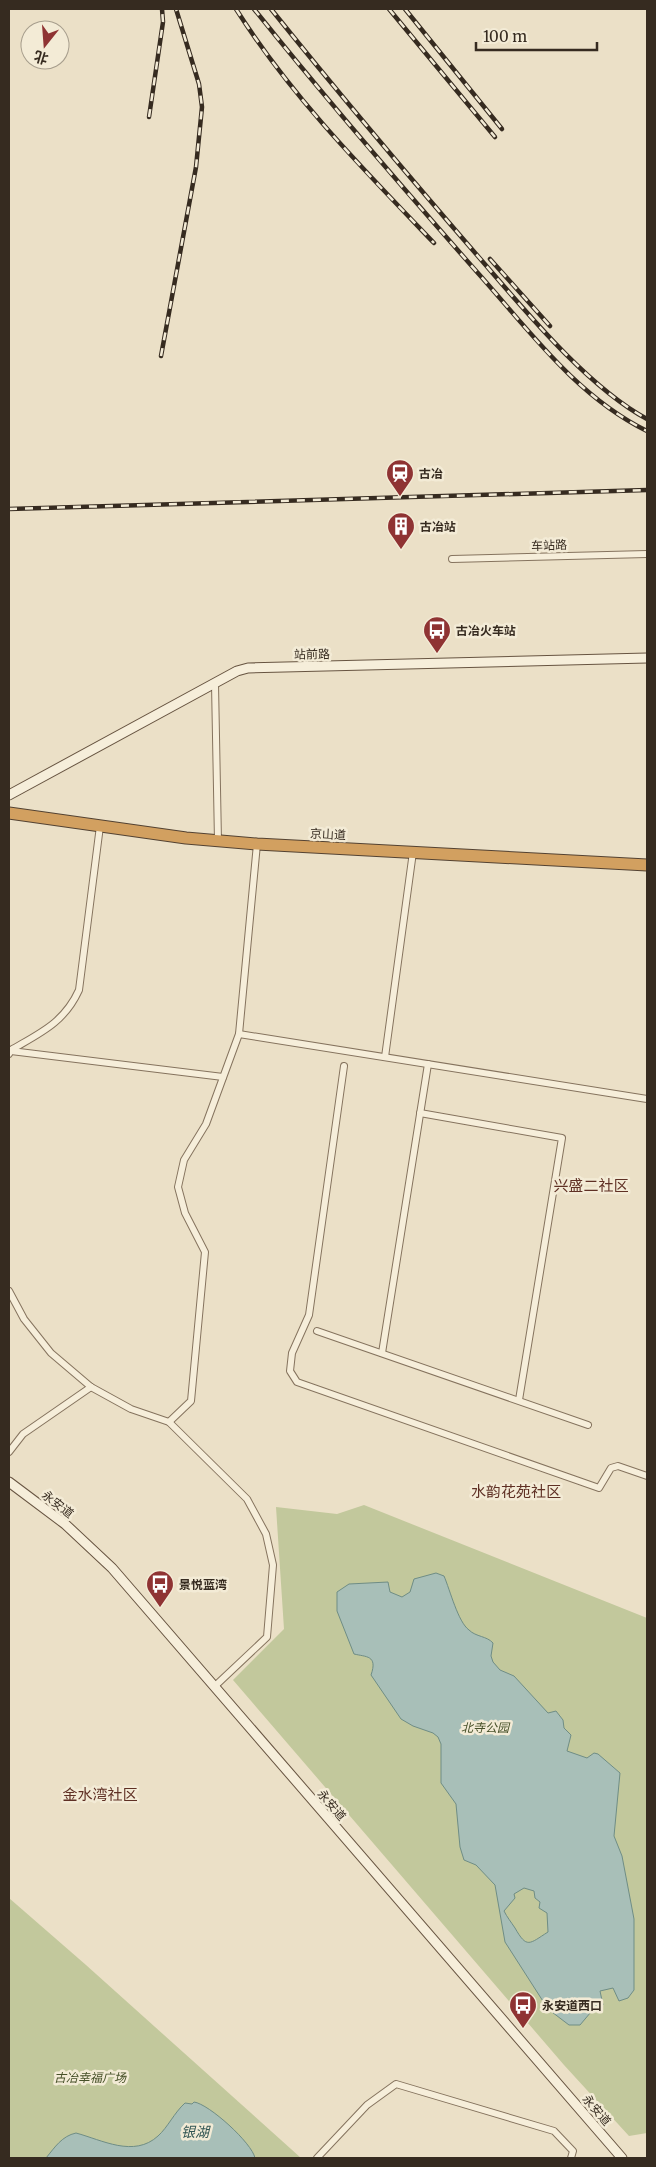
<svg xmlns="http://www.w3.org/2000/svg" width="656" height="2167" font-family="Merriweather,'Noto Sans SC',serif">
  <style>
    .green { fill: #c2c89c }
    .water { fill: #a8bfb8; stroke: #6f8d85; fill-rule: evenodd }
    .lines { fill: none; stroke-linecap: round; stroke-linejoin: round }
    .street-casing { stroke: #85735e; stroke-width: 8 }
    .secondary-casing { stroke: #675441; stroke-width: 11 }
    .highway-casing { stroke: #534232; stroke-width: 13 }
    .street { stroke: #f6eeda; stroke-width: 6 }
    .secondary { stroke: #f6eeda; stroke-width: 9 }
    .highway { stroke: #d2a060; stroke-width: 11 }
    .rail-casing { stroke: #362b20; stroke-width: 4.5 }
    .rail { stroke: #f3ebd6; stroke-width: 2.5; stroke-dasharray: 8; stroke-linecap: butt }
    .labels { text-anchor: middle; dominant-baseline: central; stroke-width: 5; stroke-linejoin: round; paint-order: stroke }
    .poi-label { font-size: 12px; font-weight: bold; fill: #362b20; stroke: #f3ebd6; text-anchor: start }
    .street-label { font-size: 12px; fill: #362b20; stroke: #f3ebd6 }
    .park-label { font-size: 12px; font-style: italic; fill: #475129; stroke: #f3ebd6 }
    .water-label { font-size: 14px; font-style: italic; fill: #315553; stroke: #f3ebd6 }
    .quarter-label { font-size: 15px; fill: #5f3024; stroke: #f3ebd6 }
  </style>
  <rect width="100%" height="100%" fill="#ebe0c7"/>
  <g class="green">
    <path d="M 364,1505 L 647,1618 L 647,2133 L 629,2136 L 564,2065 L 233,1680 L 284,1629 L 276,1507 L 337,1514 Z"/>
    <path d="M 9,1898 L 86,1965 L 301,2158 L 9,2158 Z"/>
  </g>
  <g class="water">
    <path d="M 436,1573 L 444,1576 C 450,1590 458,1622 469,1630 C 476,1637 487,1636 493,1643 L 491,1656 L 493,1662 L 500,1670 L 514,1676 L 548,1713 L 556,1711 L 563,1720 L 564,1728 L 571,1735 L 567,1751 L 587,1758 L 594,1753 L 598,1754 L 620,1773 L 614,1836 L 622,1856 L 634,1919 L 634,1990 L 628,1998 L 619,2001 L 613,1988 L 600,1991 L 603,2005 L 596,2006 L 580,2025 L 569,2025 L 548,2009 L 505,1942 L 495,1885 L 476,1865 L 464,1860 L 460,1847 L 456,1804 L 441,1783 L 441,1744 L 438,1737 L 433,1733 L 413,1726 L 401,1719 L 371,1675 C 378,1655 366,1657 354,1654 L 337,1611 L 337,1592 L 349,1584 L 388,1582 L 390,1592 L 402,1597 L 410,1592 L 414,1579 ZM 524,1888 L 534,1891 L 535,1898 L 540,1902 L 539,1908 L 547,1913 L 548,1932 C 529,1944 527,1949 515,1928 C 511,1922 507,1917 504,1911 L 515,1898 L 514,1894 Z"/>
    <path d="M 194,2102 C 209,2104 252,2143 255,2158 L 46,2158 C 55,2147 62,2136 76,2133 C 102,2140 134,2158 158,2136 C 168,2127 174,2113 185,2103 L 192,2104 Z"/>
  </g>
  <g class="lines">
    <g class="street-casing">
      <g id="street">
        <path d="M 452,559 L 647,554"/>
        <path d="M 215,684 L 218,841"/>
        <path d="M 239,1034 L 647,1099"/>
        <path d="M 11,1051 L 223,1077"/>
        <path d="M 9,1054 L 11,1050 C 40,1033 64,1023 79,990 L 100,826"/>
        <path d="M 385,1057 L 413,852"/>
        <path d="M 344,1066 L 309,1315 L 292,1353 L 290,1371 L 297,1382 L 599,1488 L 611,1468 L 618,1466 L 647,1476"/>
        <path d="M 420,1113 L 562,1138 L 519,1400"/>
        <path d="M 9,1291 L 24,1319 L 51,1353 L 91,1387 L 131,1409 L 169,1422 L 247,1499 L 266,1534 L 273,1565 L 267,1637 L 214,1687"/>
        <path d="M 317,1331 L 588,1425"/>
        <path d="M 382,1353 L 428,1064"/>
        <path d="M 169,1422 L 191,1401 L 205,1252 L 185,1213 L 178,1187 L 184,1160 L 206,1124 L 239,1034 L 257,844"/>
        <path d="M 9,1452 L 23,1434 L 91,1387"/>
        <path d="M 317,2158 L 367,2105 L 396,2084 L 554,2131 L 573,2151 L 571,2158"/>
      </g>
    </g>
    <g class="secondary-casing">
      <g id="secondary">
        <path d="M 9,795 L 237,671 L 248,668 L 647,658"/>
        <path d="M 9,1482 L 65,1524 L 112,1568 L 622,2158"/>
      </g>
    </g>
    <g class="highway-casing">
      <path id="highway" d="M 9,813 L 186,838 L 257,844 L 647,865"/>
    </g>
    <use href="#street" class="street"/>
    <use href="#secondary" class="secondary"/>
    <use href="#highway" class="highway"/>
    <g class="rail-casing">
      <g id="rail">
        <path d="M 236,9 C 291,96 363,169 434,243"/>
        <path d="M 254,9 C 326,99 401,186 477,272 C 529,330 576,396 647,431"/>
        <path d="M 271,9 C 340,95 411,179 483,262 C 527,313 588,387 647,419"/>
        <path d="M 389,9 L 495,137"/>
        <path d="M 405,9 L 502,129"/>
        <path d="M 149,117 L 163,22 L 162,9"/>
        <path d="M 490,259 L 550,326"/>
        <path d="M 161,356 L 196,167 L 202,107 L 199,84 L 176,9"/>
        <path d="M 9,509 L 647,490"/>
      </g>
    </g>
    <use href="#rail" class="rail"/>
  </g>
  <defs>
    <g id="station-pin" transform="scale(1.4375)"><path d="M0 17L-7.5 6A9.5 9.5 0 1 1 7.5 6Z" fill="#8f3333" stroke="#f3ebd6"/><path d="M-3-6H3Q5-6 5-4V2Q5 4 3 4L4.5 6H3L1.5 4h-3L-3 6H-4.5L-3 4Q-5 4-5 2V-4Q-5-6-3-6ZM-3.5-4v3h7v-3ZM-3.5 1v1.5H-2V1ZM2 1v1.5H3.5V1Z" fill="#fff"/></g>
    <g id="building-pin" transform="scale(1.4375)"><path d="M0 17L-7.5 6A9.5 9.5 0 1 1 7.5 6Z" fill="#8f3333" stroke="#f3ebd6"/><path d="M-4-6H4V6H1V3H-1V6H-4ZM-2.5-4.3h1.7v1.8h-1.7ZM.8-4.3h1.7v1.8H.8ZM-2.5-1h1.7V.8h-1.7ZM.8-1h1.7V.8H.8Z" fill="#fff"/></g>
    <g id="bus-pin" transform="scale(1.4375)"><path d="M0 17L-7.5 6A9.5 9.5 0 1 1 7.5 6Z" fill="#8f3333" stroke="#f3ebd6"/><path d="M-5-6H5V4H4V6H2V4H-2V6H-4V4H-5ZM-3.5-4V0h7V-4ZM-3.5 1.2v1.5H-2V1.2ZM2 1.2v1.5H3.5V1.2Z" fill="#fff"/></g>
  </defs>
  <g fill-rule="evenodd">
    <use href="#station-pin" x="400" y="473"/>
    <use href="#building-pin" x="401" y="526"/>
    <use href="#bus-pin" x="437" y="630"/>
    <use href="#bus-pin" x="160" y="1584"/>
    <use href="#bus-pin" x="523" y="2005"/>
  </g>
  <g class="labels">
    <g class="poi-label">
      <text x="419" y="473">古冶</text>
      <text x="420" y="526">古冶站</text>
      <text x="456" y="630">古冶火车站</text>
      <text x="179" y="1584">景悦蓝湾</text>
      <text x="542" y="2005">永安道西口</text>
    </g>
    <g class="street-label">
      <text transform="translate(549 545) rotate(-2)">车站路</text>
      <text transform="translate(312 654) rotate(-1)">站前路</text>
      <text transform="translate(328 834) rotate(3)">京山道</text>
      <text transform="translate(58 1504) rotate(38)">永安道</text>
      <text transform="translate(332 1805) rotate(49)">永安道</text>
      <text transform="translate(597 2110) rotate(49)">永安道</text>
    </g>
    <g class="park-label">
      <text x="485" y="1727">北寺公园</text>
      <text x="90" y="2077">古冶幸福广场</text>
    </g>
    <g class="water-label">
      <text x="195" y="2132">银湖</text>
    </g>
    <g class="quarter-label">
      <text x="591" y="1185">兴盛二社区</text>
      <text x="516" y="1491">水韵花苑社区</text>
      <text x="100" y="1794">金水湾社区</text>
    </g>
  </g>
  <rect width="656" height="2167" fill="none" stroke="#362b20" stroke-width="20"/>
  <g transform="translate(45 45) rotate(197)"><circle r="24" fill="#f3ebd6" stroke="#a79e8d"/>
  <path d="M0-4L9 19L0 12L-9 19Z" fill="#8f3333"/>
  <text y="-8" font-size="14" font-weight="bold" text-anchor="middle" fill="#362b20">北</text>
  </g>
  <path d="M476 42v8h121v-8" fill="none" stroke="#362b20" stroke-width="2.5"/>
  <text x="483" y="42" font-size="15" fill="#362b20" stroke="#f3ebd6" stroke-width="4" paint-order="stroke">100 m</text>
</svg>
